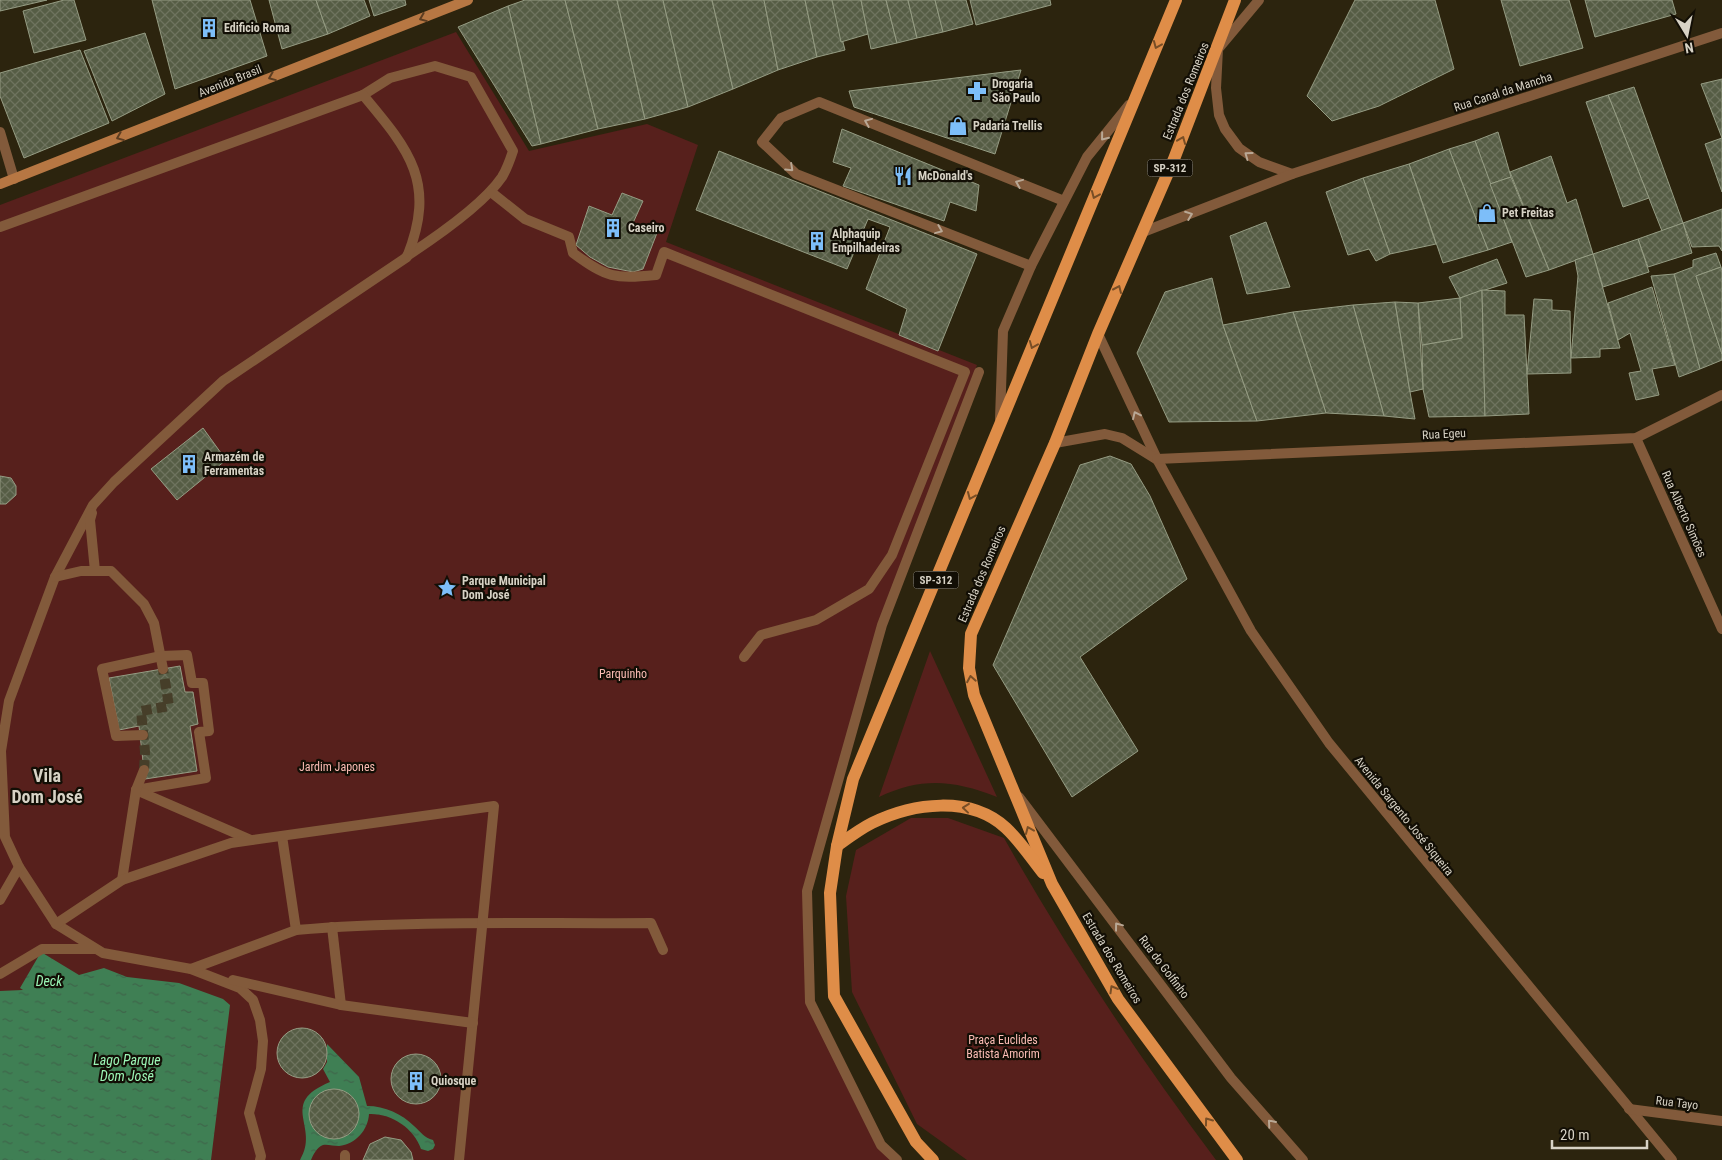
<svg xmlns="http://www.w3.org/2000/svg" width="1722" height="1160" font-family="'Roboto Condensed',sans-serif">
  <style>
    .green { fill: #57201c }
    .water { fill: url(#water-ripples) }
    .building { fill: url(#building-cross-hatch); stroke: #959c83 }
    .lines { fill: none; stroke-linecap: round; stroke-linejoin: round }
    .street-tunnel { stroke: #463e29; stroke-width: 10; stroke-dasharray: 10 5; stroke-linecap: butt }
    .lane { stroke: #825a3b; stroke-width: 10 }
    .street { stroke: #825a3b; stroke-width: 10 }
    .secondary { stroke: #b77743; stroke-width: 10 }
    .primary { stroke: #df8d48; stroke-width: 12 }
    .oneway { stroke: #5c3d21 }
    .oneway2 { stroke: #784e26 }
    .oneway3 { stroke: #b9a895 }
    .labels { text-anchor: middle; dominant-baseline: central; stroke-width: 4.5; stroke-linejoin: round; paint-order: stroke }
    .shield { fill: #120e05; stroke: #9c978b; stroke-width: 1 }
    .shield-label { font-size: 11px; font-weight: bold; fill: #d7d2c5 }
    .poi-label { font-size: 12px; font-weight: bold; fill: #d7d2c5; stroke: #120e05; text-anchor: start }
    .street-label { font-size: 12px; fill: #d7d2c5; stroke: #120e05 }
    .park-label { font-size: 12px; fill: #fbbcb4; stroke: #120e05 }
    .water-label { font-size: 14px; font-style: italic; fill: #9bf6b6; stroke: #120e05 }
    .district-label { font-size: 18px; font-weight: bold; fill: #d7d2c5; stroke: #120e05 }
  </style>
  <defs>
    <pattern id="water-ripples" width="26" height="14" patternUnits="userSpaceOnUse" patternTransform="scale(1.25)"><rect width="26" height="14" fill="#3f7f54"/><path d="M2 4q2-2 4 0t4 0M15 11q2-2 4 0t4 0" fill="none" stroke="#3f654a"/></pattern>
    <pattern id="building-cross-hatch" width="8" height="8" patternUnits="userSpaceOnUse" patternTransform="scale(1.25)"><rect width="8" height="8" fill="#565d45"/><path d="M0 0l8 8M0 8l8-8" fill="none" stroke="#6e735e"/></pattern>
  </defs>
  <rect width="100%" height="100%" fill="#2c240e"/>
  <g class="green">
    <path d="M 456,32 L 529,151 L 647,124 L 698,145 L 666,242 L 977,365 L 908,553 L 803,888 L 807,1005 L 891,1160 L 0,1160 L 0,205 Z"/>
    <path d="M 930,651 L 997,797 C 953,780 922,777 879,797 Z"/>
    <path d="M 911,818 L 948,818 L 1004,838 C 1067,950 1139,1057 1216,1160 L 967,1160 L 917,1124 L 852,992 L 846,896 L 856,850 Z"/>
  </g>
  <g class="water">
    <path d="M 41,952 L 79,975 L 104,968 L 127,977 L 179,983 L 223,999 L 230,1005 L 211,1160 L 0,1160 L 0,991 L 23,990 L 20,988 Z"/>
    <path d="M 327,1044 L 359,1077 L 367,1106 C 385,1106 402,1114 414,1126 C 421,1132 424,1138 433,1140 L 435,1145 L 433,1149 L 428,1151 L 421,1149 C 414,1128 391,1113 369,1114 C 368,1130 356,1144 339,1146 C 334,1146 327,1144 323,1145 C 317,1147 313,1155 311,1160 L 300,1160 C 321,1126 277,1104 330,1082 L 323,1069 L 327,1062 Z"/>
  </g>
  <g class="building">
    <path d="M 0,0 L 47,0 L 0,11 Z"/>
    <path d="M 64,0 L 74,0 L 86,40 L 34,53 L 23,11 Z"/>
    <path d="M 152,0 L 250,0 L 267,56 L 175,89 Z"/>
    <path d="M 269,0 L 316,0 L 328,34 L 282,49 Z"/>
    <path d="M 316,0 L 364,0 L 370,16 L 328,34 Z"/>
    <path d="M 369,0 L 405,0 L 406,5 L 374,16 Z"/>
    <path d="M 525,0 L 565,0 L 598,129 L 541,144 L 508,6 Z"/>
    <path d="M 565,0 L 617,0 L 645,119 L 598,129 Z"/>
    <path d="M 617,0 L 663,0 L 688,107 L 645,119 Z"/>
    <path d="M 663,0 L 712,0 L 733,89 L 688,107 Z"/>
    <path d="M 712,0 L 764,0 L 778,70 L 733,89 Z"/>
    <path d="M 764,0 L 805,0 L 817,57 L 778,70 Z"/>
    <path d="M 805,0 L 832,0 L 845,50 L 817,57 Z"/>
    <path d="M 832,0 L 861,0 L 868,34 L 841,42 Z"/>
    <path d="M 861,0 L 886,0 L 897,43 L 871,49 Z"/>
    <path d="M 886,0 L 908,0 L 917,38 L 897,43 Z"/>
    <path d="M 908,0 L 935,0 L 943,32 L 917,38 Z"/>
    <path d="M 935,0 L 966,0 L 973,24 L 943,32 Z"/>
    <path d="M 970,0 L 1050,0 L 1051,5 L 976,25 Z"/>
    <path d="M 1355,0 L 1435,0 L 1454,69 L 1379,106 L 1332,121 L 1307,96 Z"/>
    <path d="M 1501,0 L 1569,0 L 1583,48 L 1520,66 Z"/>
    <path d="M 1585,0 L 1672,0 L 1676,14 L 1595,37 Z"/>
    <path d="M 508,6 L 541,144 L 532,146 L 458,27 Z"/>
    <path d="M 145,33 L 165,94 L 112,121 L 84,51 Z"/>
    <path d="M 80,50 L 109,123 L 24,158 L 0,96 L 0,73 Z"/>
    <path d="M 1021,70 L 995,154 L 854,107 L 849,91 Z"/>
    <path d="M 1722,79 L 1722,192 L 1705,144 L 1722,138 L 1701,84 Z"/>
    <path d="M 1634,87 L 1683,223 L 1662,231 L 1608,95 Z"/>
    <path d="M 1608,95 L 1649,198 L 1623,207 L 1586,102 Z"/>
    <path d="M 842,129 L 979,185 L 976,211 L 950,202 L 944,221 L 843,186 L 851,168 L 833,162 Z"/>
    <path d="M 1498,132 L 1511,177 L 1490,184 L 1475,141 Z"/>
    <path d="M 1475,141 L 1512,242 L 1488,250 L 1449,149 Z"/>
    <path d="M 1449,149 L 1488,250 L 1443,263 L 1409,164 Z"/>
    <path d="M 719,151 L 977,254 L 938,351 L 899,335 L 907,309 L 866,289 L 890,227 L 868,219 L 847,269 L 696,210 Z"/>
    <path d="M 1551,156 L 1567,203 L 1576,199 L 1593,254 L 1549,270 L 1510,172 Z"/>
    <path d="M 1409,164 L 1436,244 L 1390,254 L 1363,178 Z"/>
    <path d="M 1511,177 L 1549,270 L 1526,277 L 1490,184 Z"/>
    <path d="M 1363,178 L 1390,254 L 1376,261 L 1369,249 L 1348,255 L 1326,192 Z"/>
    <path d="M 622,193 L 643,201 L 633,223 L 657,233 L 643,269 L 633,272 L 608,267 L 590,257 L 576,245 L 589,206 L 612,215 Z"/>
    <path d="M 1722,209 L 1722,251 L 1719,246 L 1692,247 L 1683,223 Z"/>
    <path d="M 1266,222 L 1290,287 L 1247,294 L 1230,236 Z"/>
    <path d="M 1683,223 L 1692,253 L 1648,267 L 1638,239 Z"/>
    <path d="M 1638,239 L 1649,272 L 1603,287 L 1593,254 Z"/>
    <path d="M 1716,253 L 1721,267 L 1696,276 L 1722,354 L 1722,360 L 1700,369 L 1674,274 L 1693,267 L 1693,260 Z"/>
    <path d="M 1593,254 L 1620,348 L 1600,349 L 1600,357 L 1571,358 L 1578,276 L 1575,260 Z"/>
    <path d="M 1497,259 L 1507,283 L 1460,298 L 1449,277 Z"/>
    <path d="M 1721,267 L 1722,271 L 1722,354 L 1696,276 Z"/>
    <path d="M 1674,274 L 1700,369 L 1679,377 L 1651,276 Z"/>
    <path d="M 1212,278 L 1223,325 L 1257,421 L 1169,422 L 1137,353 L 1165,292 Z"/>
    <path d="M 1652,287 L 1675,365 L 1652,369 L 1659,395 L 1636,400 L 1629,373 L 1641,371 L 1630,333 L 1618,340 L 1608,303 Z"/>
    <path d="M 1482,290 L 1485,416 L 1429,417 L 1423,389 L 1422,345 L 1462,338 L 1460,298 Z"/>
    <path d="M 1482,290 L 1505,291 L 1505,315 L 1524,315 L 1529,414 L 1485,416 Z"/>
    <path d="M 1460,298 L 1462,338 L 1422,345 L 1418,303 Z"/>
    <path d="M 1534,299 L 1552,300 L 1552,310 L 1570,311 L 1571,373 L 1527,374 Z"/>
    <path d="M 1395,302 L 1410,392 L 1415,419 L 1384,416 L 1353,305 Z"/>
    <path d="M 1395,302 L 1418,303 L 1423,389 L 1410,392 Z"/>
    <path d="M 1353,305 L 1384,416 L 1326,413 L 1293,312 Z"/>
    <path d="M 1293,312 L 1326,413 L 1257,421 L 1223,325 Z"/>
    <path d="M 203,428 L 226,460 L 177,500 L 151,469 Z"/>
    <path d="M 1110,456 L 1131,464 L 1150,496 L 1187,579 L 1080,657 L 1138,751 L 1072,797 L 993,665 L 1080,465 Z"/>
    <path d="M 0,476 L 11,478 L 16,486 L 16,495 L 6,504 L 0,504 Z"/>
    <path d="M 180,666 L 185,692 L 193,692 L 198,724 L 190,726 L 197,771 L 145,779 L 139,726 L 119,730 L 109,678 Z"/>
    <circle cx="302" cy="1053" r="25"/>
    <circle cx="416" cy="1079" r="25"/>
    <circle cx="334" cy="1114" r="25"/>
    <path d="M 385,1137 L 401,1140 L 411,1152 L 413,1160 L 363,1160 L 370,1144 Z"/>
  </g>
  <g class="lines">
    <path class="street-tunnel" d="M 144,770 L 145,752 L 141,711 L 169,706 L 163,669"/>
    <path class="lane" d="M 1031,266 L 796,174 L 762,142 L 781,118 L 819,102 L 1064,201"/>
    <g class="street">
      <path d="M 1259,0 L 1218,49 L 1216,88 L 1219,115 L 1225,129 L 1239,148 L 1259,162 L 1292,174"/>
      <path d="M 363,95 L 390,78 L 435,66 L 471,77 L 513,151 C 510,160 507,169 502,177 C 483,205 436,237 407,256"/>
      <path d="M 0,132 L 14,179"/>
      <path d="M 491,192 L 525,219 L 569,237 L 573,253 C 607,278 614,279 656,275 L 664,252 L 965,372 L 892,555 L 869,589 L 816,620 L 761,635 L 744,657"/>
      <path d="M 0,227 L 363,95 C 409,150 437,182 407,257 L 223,381 L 114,482 L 93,505 L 55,577 L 9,701 L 1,751 L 5,837 L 19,867 L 56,924 L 103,953 L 191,969 L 240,988 L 253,1000 L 260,1020 L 263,1041 L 261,1069 L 249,1113 L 261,1156 L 260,1160"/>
      <path d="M 1143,232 L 1292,174 L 1722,33"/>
      <path d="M 1098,334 L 1157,459 L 1251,631 L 1329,743 L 1672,1160"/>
      <path d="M 1000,419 L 1003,331 L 1031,266 L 1087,157 L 1129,105"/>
      <path d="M 1636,438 L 1722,629"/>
      <path d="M 1055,443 L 1105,434 L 1122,438 L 1156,459"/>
      <path d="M 1157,459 L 1636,438 L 1722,395"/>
      <path d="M 92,513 L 90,520 L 95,571"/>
      <path d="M 55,577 L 81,571 L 111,571 L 144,604 L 154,623 L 163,669"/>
      <path d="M 136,790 L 206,778 L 199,732 L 209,731 L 203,683 L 192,683 L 187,655 L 161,656 L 102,669 L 116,736 L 143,735"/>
      <path d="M 136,790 L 251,840"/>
      <path d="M 1019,797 L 1231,1078 L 1303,1160"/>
      <path d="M 282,836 L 296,930 C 413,920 533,924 651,923 L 663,950"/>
      <path d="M 122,880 L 136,790 L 144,770"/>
      <path d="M 0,900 L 19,867"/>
      <path d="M 56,924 L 122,880 L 231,843 L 494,806 L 459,1160"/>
      <path d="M 332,927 L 341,1005"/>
      <path d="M 191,969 L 296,930"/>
      <path d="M 0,974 L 42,949 L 95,949"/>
      <path d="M 233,980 L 341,1005 L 473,1023"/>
      <path d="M 1629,1109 L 1722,1121"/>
      <path d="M 345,1160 L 345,1155"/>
      <path d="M 897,1160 L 881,1145 L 810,1002 L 807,891 L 882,625 L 979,372"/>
    </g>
    <path class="secondary" d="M 0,184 L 468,0"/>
    <g class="primary">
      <path d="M 1235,0 L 1174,159 L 1098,334 L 1055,443 L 971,634 L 969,668 L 974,695 L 1052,884 L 1118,999 L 1237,1160"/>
      <path d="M 837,846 C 848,838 860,829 872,823 C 913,803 970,795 1006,828 C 1020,841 1031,858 1043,873"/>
      <path d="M 933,1160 L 916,1142 L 834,996 L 830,893 L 837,846 L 853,779 L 1176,0"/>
    </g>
  </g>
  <defs><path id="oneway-chevron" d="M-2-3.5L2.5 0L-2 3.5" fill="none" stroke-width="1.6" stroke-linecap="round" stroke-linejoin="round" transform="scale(1.25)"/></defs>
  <g class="oneway">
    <use href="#oneway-chevron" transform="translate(423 18) rotate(158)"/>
    <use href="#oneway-chevron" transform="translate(272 77) rotate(158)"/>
    <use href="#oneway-chevron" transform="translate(120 137) rotate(158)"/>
  </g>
  <g class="oneway2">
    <use href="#oneway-chevron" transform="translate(1157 45) rotate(113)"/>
    <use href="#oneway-chevron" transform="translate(1182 140) rotate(-68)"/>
    <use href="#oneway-chevron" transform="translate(1095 195) rotate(113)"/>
    <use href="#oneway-chevron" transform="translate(1118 289) rotate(-66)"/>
    <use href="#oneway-chevron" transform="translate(1033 345) rotate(112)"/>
    <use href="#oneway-chevron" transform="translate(971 496) rotate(113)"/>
    <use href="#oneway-chevron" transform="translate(971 679) rotate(-100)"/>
    <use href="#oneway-chevron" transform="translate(966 808) rotate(-174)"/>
    <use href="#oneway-chevron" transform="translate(1029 830) rotate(-113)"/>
    <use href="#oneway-chevron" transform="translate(1113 989) rotate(-120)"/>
    <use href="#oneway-chevron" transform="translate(1208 1121) rotate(-126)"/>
  </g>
  <g class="oneway3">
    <use href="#oneway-chevron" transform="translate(868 122) rotate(-158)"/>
    <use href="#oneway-chevron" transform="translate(1104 137) rotate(129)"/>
    <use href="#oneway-chevron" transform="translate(1248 155) rotate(-144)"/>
    <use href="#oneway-chevron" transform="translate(790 168) rotate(43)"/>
    <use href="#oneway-chevron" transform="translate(1019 183) rotate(-158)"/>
    <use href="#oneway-chevron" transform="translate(1189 215) rotate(-21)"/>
    <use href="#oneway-chevron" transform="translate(939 230) rotate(22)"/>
    <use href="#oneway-chevron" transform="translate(1136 415) rotate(-115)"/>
    <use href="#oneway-chevron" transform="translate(1118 926) rotate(-127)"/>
    <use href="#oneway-chevron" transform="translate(1271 1123) rotate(-131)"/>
  </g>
  <defs>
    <g id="building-bare" transform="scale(1.5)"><path d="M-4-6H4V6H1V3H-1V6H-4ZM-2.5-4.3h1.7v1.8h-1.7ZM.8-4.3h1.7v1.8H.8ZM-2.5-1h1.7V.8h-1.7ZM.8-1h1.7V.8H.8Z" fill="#7dbef9" stroke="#120e05" stroke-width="2.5" paint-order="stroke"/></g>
    <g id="pharmacy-bare" transform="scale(1.5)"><path d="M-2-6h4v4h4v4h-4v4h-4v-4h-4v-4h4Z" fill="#7dbef9" stroke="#120e05" stroke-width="2.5" paint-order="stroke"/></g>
    <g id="shop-bare" transform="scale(1.5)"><path d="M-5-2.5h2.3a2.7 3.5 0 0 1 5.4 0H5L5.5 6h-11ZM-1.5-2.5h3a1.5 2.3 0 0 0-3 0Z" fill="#7dbef9" stroke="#120e05" stroke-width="2.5" paint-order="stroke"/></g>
    <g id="restaurant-bare" transform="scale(1.5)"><path d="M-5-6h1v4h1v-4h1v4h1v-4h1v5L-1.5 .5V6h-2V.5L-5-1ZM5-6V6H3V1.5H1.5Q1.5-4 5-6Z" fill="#7dbef9" stroke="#120e05" stroke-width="2.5" paint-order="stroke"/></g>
    <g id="sight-bare" transform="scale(1.5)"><path d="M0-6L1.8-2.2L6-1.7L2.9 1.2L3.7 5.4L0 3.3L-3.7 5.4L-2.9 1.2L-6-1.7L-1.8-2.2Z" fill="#7dbef9" stroke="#120e05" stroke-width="2.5" paint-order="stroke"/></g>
  </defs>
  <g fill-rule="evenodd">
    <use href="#building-bare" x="209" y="28"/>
    <use href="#pharmacy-bare" x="977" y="91"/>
    <use href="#shop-bare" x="958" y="126"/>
    <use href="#restaurant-bare" x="903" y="176"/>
    <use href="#shop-bare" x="1487" y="213"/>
    <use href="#building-bare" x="613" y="228"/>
    <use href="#building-bare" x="817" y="241"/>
    <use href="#building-bare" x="189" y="464"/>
    <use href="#sight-bare" x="447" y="588"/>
    <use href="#building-bare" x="416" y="1081"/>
  </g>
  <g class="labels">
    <g class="shield">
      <rect x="1147.5" y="159.5" width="45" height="17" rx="4"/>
      <rect x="913.5" y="571.5" width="45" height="17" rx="4"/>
    </g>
    <g class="shield-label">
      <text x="1170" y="168">SP-312</text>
      <text x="936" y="580">SP-312</text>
    </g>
    <g class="poi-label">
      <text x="224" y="28">Edificio Roma</text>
      <text x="992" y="84">Drogaria<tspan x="992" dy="14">São Paulo</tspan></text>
      <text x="973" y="126">Padaria Trellis</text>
      <text x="918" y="176">McDonald's</text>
      <text x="1502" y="213">Pet Freitas</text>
      <text x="628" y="228">Caseiro</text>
      <text x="832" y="234">Alphaquip<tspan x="832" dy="14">Empilhadeiras</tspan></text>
      <text x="204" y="457">Armazém de<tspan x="204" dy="14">Ferramentas</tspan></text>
      <text x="462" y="581">Parque Municipal<tspan x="462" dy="14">Dom José</tspan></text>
      <text x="431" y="1081">Quiosque</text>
    </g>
    <g class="street-label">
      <text transform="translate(230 81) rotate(-22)">Avenida Brasil</text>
      <text transform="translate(1186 91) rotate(-68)">Estrada dos Romeiros</text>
      <text transform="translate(1503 92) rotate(-18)">Rua Canal da Mancha</text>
      <text transform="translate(1444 434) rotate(-3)">Rua Egeu</text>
      <text transform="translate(1684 514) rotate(66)">Rua Alberto Simões</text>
      <text transform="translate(982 574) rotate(-67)">Estrada dos Romeiros</text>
      <text transform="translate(1404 816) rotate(51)">Avenida Sargento José Siqueira</text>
      <text transform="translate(1112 958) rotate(59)">Estrada dos Romeiros</text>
      <text transform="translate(1164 967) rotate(53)">Rua do Golfinho</text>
      <text transform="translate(1677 1103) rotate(7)">Rua Tayo</text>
    </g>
    <g class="park-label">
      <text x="623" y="674">Parquinho</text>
      <text x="337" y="767">Jardim Japones</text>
      <text x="1003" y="1040">Praça Euclides<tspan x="1003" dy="14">Batista Amorim</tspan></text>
    </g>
    <g class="water-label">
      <text x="49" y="981">Deck</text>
      <text x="127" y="1060">Lago Parque<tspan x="127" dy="16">Dom José</tspan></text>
    </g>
    <g class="district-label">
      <text x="47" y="775">Vila<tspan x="47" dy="21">Dom José</tspan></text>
    </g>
  </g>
  <g transform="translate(1687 35) rotate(170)" stroke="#120e05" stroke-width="4" paint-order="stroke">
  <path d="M0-4L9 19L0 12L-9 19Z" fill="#d7d2c5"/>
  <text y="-8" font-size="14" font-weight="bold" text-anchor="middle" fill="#d7d2c5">N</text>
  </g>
  <path d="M1552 1140v8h95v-8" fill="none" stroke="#d7d2c5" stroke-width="2.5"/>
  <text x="1560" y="1140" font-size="15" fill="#d7d2c5" stroke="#120e05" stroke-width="4" paint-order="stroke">20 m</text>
</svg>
